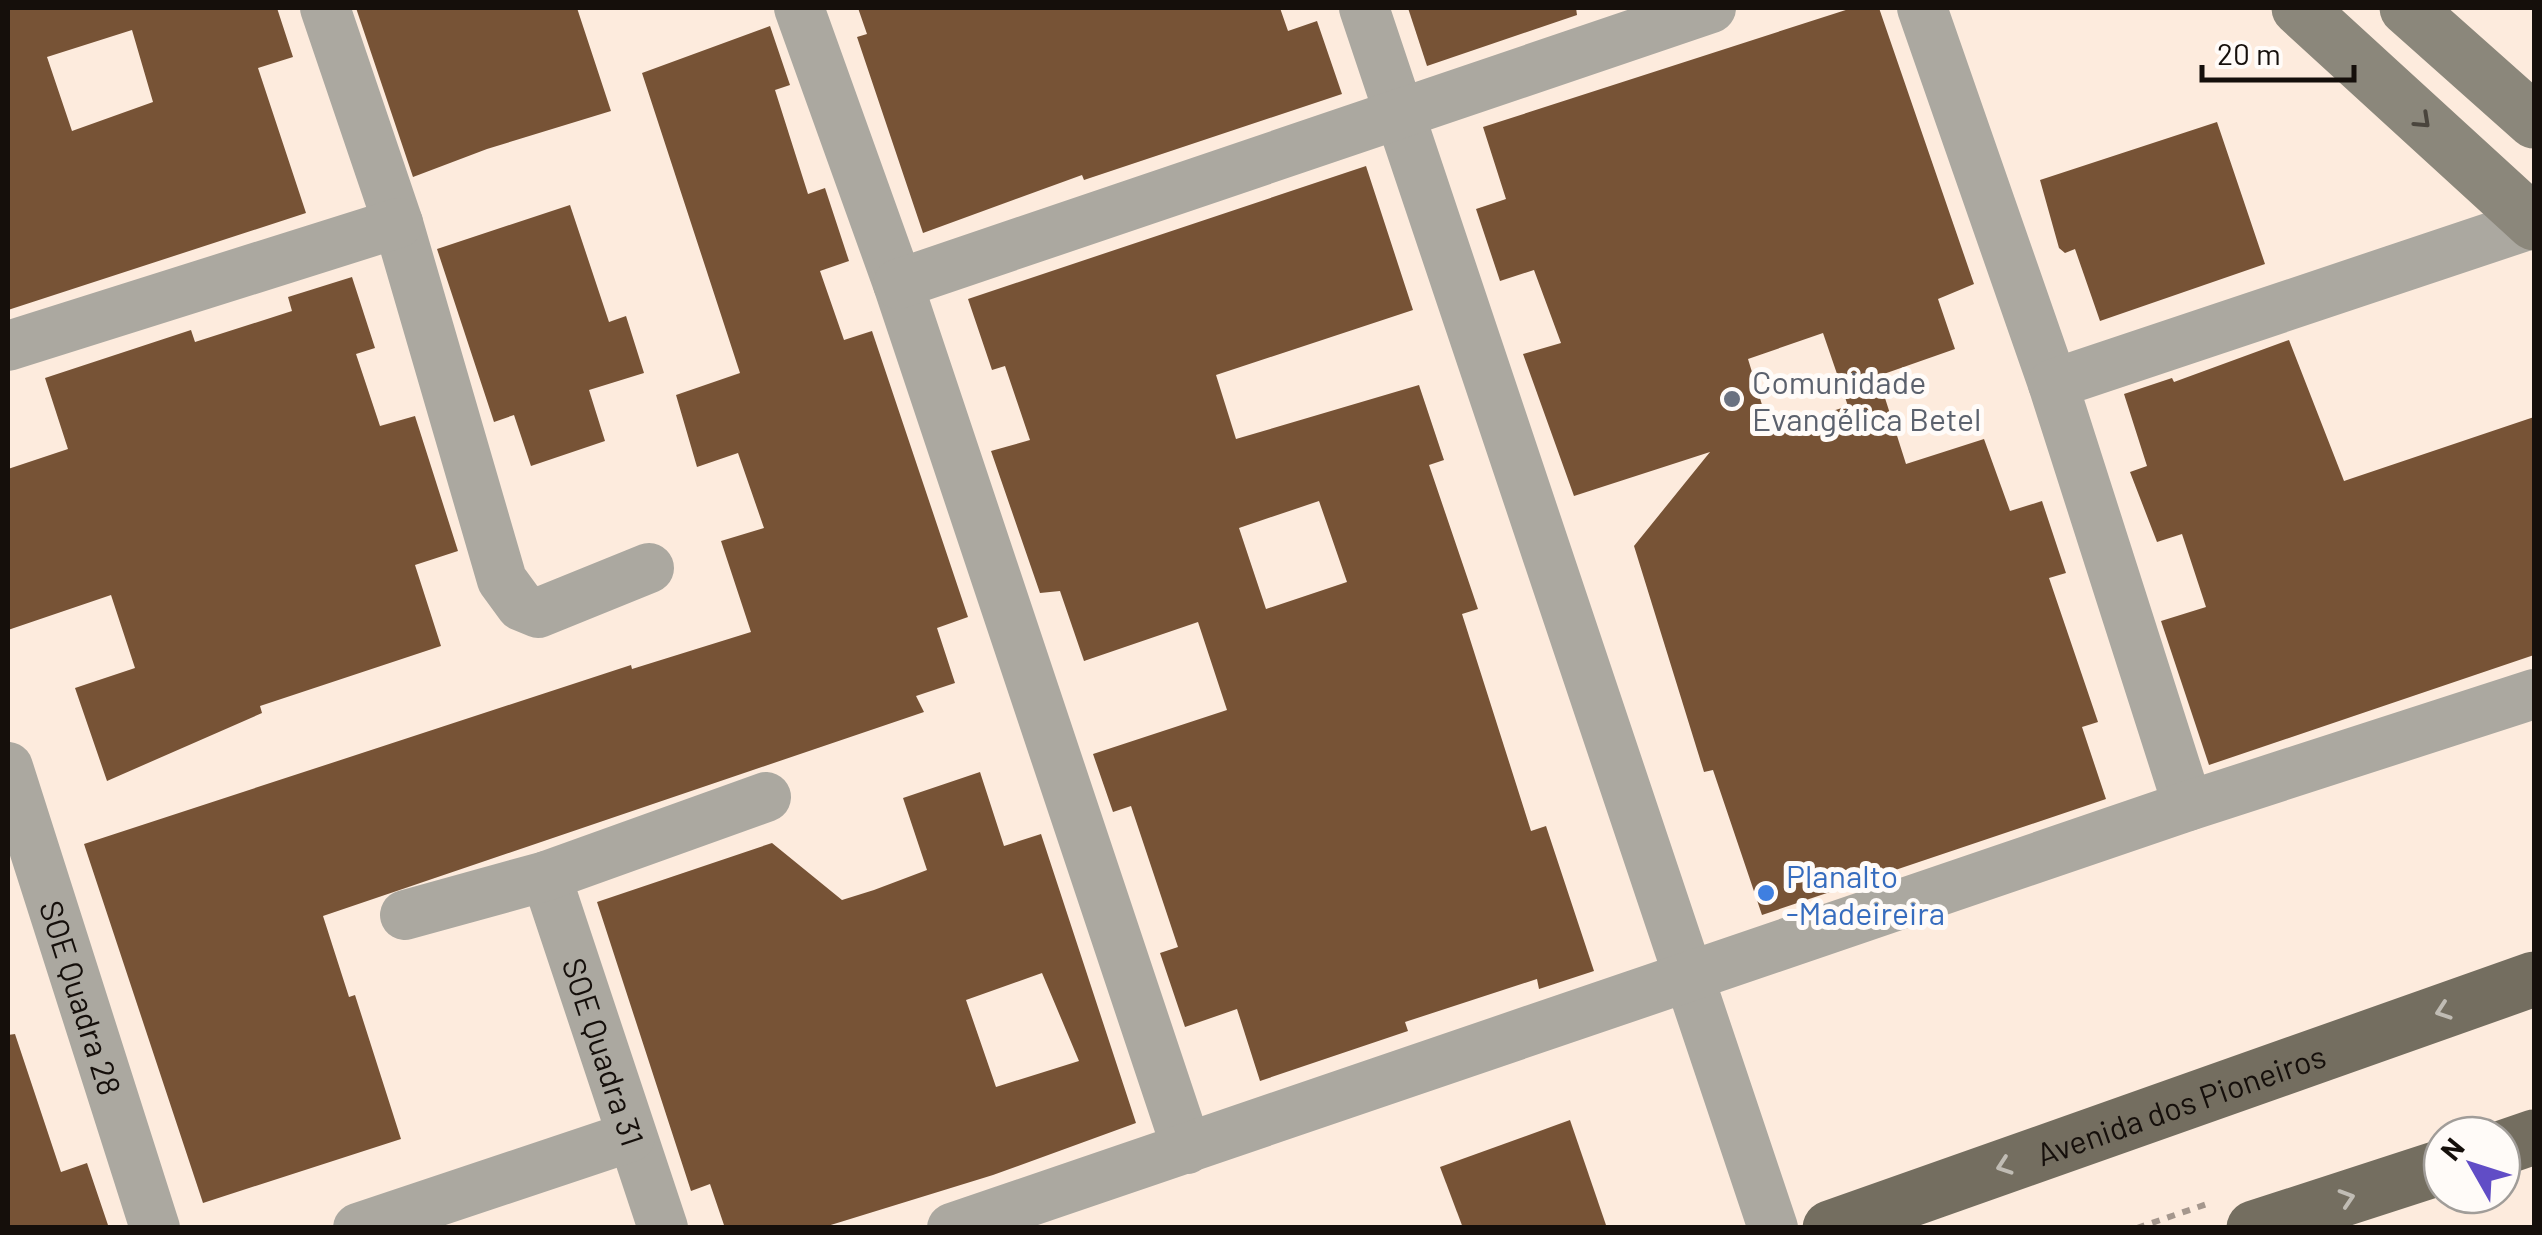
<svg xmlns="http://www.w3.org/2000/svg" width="2542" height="1235" font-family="Barlow,sans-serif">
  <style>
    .building { fill: #775336; fill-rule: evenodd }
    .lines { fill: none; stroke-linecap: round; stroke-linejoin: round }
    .path { stroke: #a5978d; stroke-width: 6; stroke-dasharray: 8 8; stroke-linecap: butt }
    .street { stroke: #aba8a0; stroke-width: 50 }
    .secondary { stroke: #8b877b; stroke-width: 55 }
    .primary { stroke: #746e60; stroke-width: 55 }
    .oneway { stroke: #4a453d }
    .oneway2 { stroke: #c0bcb4 }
    .worship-dot { fill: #6b7280; stroke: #fffbf8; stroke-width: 4 }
    .shop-dot { fill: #3f7fe0; stroke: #fffbf8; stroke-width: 4 }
    .labels { text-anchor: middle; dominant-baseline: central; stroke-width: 10; stroke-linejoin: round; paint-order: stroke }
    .worship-label { font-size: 32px; fill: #5b616d; stroke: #fffbf8; text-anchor: start }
    .shop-label { font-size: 32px; fill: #366cbe; stroke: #fffbf8; text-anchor: start }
    .street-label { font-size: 32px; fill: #150f0b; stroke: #fffbf8 }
  </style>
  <rect width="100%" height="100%" fill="#fdebdd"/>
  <g class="building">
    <path d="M 8,8 L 277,8 L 293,57 L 258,68 L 306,213 L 8,310 ZM 132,30 L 153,102 L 72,131 L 47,57 Z"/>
    <path d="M 356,8 L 577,8 L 611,111 L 487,149 L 413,177 Z"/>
    <path d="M 858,8 L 1280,8 L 1288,31 L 1317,21 L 1342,94 L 1084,180 L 1082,175 L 923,233 L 857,37 L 867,34 Z"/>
    <path d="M 1408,8 L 1576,8 L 1577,15 L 1427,66 Z"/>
    <path d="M 1852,8 L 1879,8 L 1974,284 L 1938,299 L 1955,349 L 1878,376 L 1906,464 L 1984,439 L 2010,511 L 2042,501 L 2066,573 L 2049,578 L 2098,722 L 2082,727 L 2106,799 L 1762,915 L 1713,770 L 1704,772 L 1634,546 L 1710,452 L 1574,496 L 1523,354 L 1561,343 L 1534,270 L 1500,281 L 1476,209 L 1506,199 L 1483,127 ZM 1823,333 L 1848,406 L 1770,431 L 1748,359 Z"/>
    <path d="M 770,26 L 790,85 L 775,90 L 808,194 L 825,188 L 849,261 L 820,271 L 844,340 L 872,331 L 968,617 L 937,628 L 955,683 L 916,696 L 924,712 L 323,916 L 349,997 L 355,995 L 401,1139 L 203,1203 L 84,844 L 631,665 L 632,669 L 751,632 L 721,541 L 764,528 L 738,453 L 697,467 L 676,395 L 740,373 L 642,73 Z"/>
    <path d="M 2217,122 L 2265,264 L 2100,321 L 2075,249 L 2065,253 L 2059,248 L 2040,180 Z"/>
    <path d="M 1366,166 L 1413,310 L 1216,375 L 1236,439 L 1419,385 L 1444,460 L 1429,465 L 1478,609 L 1462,614 L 1531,831 L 1546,826 L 1594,971 L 1539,989 L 1537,979 L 1405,1022 L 1408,1031 L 1260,1081 L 1237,1009 L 1185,1027 L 1160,953 L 1178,947 L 1131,806 L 1113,812 L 1093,754 L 1227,710 L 1198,622 L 1084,661 L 1060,591 L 1040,593 L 991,451 L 1030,440 L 1005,366 L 992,370 L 968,299 ZM 1319,501 L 1347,582 L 1266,609 L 1239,528 Z"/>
    <path d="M 570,205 L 609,322 L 626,316 L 644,373 L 589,390 L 605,441 L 531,466 L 514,415 L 494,422 L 437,249 Z"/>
    <path d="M 352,277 L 375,348 L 356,354 L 380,426 L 415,416 L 458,551 L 415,565 L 441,646 L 260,706 L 262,713 L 107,781 L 75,688 L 135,668 L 111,595 L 8,630 L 8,469 L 68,449 L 45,378 L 191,330 L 195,342 L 292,311 L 288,297 Z"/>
    <path d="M 2289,340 L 2344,481 L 2534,417 L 2534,655 L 2209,765 L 2161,621 L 2206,607 L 2182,534 L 2157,542 L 2130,472 L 2147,466 L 2124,394 L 2172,378 L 2174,382 Z"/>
    <path d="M 980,772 L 1004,846 L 1041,834 L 1136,1123 L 993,1175 L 821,1228 L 725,1228 L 710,1184 L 691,1191 L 597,902 L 772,843 L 842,900 L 874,890 L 927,870 L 903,798 ZM 1042,973 L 1079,1061 L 996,1087 L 966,1000 Z"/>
    <path d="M 15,1034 L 61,1172 L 87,1163 L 109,1228 L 8,1228 L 8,1035 Z"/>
    <path d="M 1570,1120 L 1607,1228 L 1463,1228 L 1440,1167 Z"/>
  </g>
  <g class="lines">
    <path class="path" d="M 2137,1228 L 2207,1204"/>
    <g class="street">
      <path d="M 325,8 L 398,223 L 502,580 L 521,606 L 538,613 L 649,568"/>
      <path d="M 799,8 L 898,284 L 1187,1149"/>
      <path d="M 1364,8 L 1773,1228"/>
      <path d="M 1922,8 L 2053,384"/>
      <path d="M 898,284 L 1711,8"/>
      <path d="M 8,346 L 398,223"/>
      <path id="s1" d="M 8,767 L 155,1228"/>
      <path d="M 2188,806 L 2053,384 L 2534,223"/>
      <path id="s2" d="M 546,876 L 663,1228"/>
      <path d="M 405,915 L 546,876 L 766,797"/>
      <path d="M 358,1228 L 630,1137"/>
      <path d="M 952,1228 L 2188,806 L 2534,694"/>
    </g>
    <g class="secondary">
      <path d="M 2299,8 L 2534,223"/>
      <path d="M 2407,8 L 2534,121"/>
    </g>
    <g class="primary">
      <path d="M 2502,1148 L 2534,1137"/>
      <path id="s3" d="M 1830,1228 L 2534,979"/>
      <path d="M 2254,1228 L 2442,1167"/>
    </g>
  </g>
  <defs><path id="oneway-chevron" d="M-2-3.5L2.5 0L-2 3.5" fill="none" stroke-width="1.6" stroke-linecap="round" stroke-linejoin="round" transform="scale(2.5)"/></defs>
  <use class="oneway" href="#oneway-chevron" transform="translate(2423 121) rotate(43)"/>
  <g class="oneway2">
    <use href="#oneway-chevron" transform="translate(2443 1011) rotate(161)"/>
    <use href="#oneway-chevron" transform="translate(2004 1166) rotate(161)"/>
    <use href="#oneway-chevron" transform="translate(2347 1198) rotate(-18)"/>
  </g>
  <circle class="worship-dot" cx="1732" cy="399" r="10"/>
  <circle class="shop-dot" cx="1766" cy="893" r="10"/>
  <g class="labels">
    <g class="worship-label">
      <text x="1752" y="381">Comunidade<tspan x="1752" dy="37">Evangélica Betel</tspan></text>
    </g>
    <g class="shop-label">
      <text x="1786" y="875">Planalto<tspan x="1786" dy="37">-Madeireira</tspan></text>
    </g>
    <g class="street-label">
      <text stroke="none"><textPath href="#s1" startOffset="242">SOE Quadra 28</textPath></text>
      <text stroke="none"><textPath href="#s2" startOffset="185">SOE Quadra 31</textPath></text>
      <text stroke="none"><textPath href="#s3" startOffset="372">Avenida dos Pioneiros</textPath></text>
    </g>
  </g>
  <rect width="2542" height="1235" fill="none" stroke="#150f0b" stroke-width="20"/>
  <g transform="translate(2472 1165) rotate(309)"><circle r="48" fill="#fffbf8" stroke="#a19d99" stroke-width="2.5"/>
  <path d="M0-8L18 38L0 25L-18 38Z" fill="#614dc6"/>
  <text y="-15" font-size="28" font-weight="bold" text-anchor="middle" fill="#150f0b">N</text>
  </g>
  <path d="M2202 65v15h152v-15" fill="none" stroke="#150f0b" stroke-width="5"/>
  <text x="2217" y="65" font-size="30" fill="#150f0b" stroke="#fffbf8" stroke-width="8" paint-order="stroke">20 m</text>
</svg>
